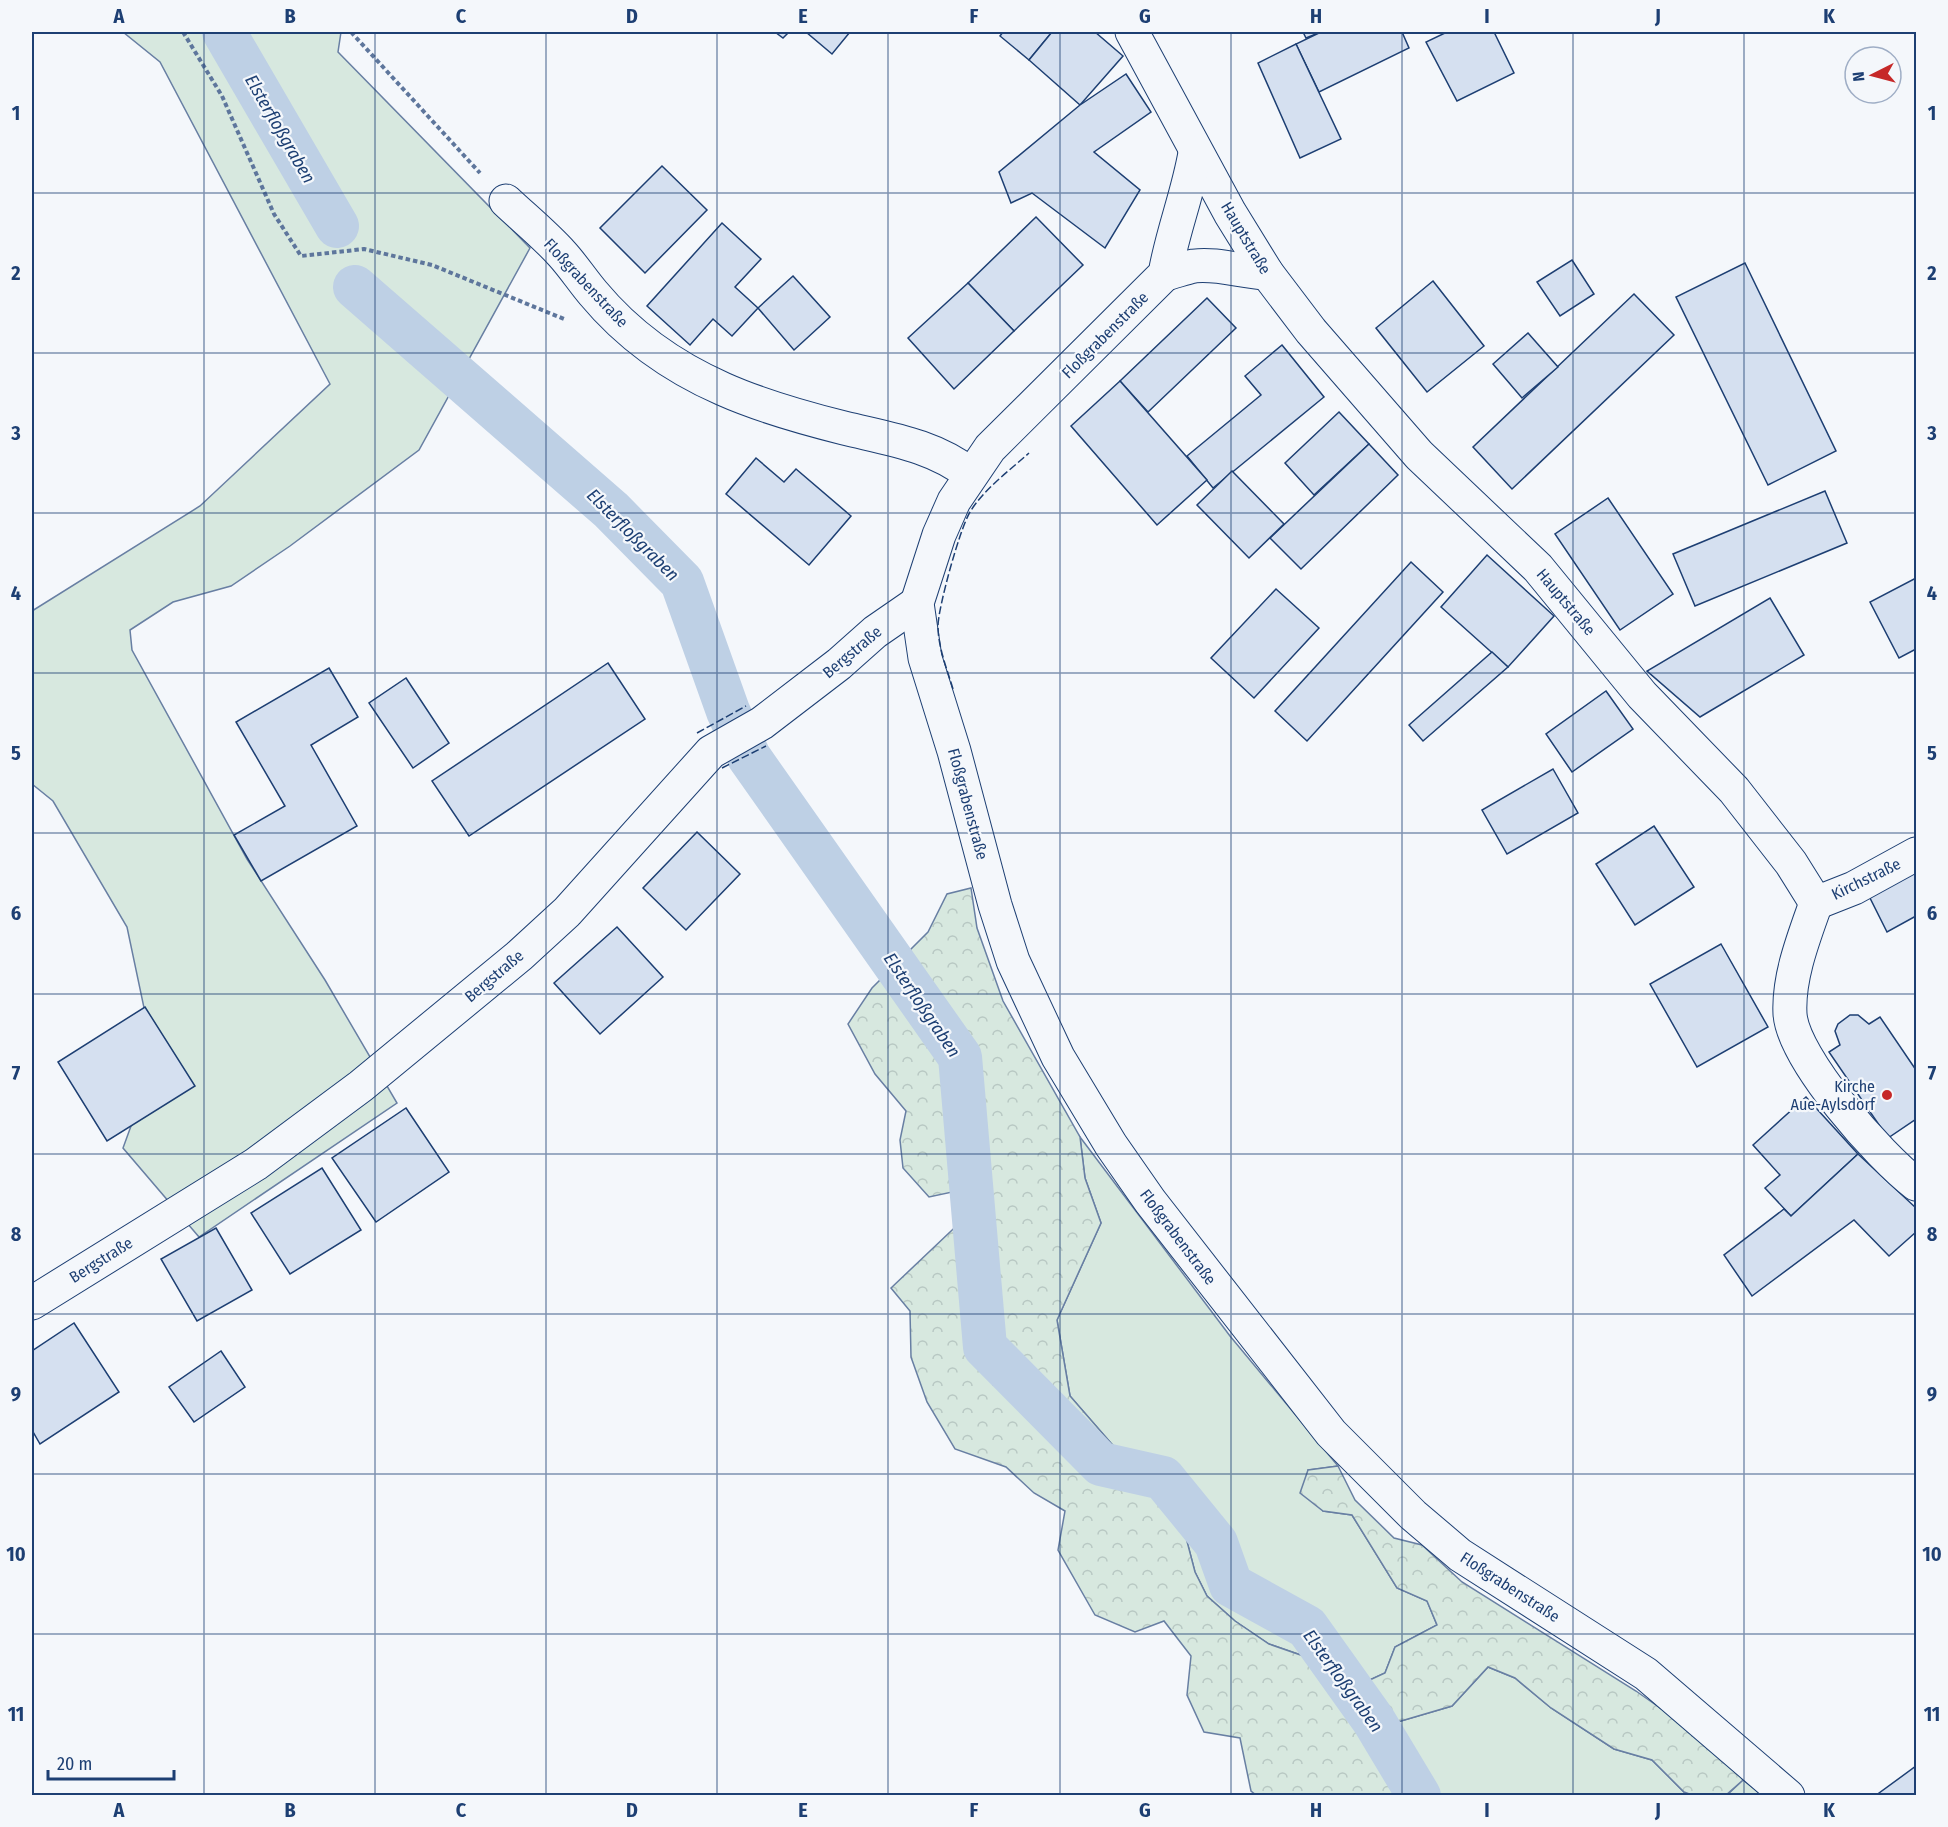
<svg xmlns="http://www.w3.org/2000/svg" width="1948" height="1827" font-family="'Fira Sans Condensed',sans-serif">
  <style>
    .green { fill: #d7e8df; stroke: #687fa3; stroke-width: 1.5 }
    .forest { fill: url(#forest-crowns); stroke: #687fa3; stroke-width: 1.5 }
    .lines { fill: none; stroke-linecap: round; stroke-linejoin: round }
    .canal { stroke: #bed0e5; stroke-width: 44 }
    .building { fill: #d5e0f0; stroke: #1d3f73; stroke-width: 1.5 }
    .street-casing { stroke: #1d3f73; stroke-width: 35 }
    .path { stroke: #5e769c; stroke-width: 4; stroke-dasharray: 4.5 3; stroke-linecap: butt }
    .street { stroke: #f4f7fb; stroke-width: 33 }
    .fence { stroke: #1d3f73; stroke-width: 1.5; stroke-dasharray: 8 3; stroke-linecap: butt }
    .grid { fill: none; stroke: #1d3f73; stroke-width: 1.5; stroke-opacity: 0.55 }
    .poi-dot { fill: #c62828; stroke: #f4f7fb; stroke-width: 2 }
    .labels { text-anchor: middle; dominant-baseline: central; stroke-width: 4.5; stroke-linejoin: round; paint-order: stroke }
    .street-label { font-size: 16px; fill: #1d3f73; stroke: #f4f7fb }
    .poi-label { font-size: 16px; fill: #1d3f73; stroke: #f4f7fb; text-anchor: end }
    .water-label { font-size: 18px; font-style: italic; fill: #1d3f73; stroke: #f4f7fb }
    .neatline { fill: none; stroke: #1d3f73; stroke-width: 2 }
    .grid-label { font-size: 20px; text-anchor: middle; font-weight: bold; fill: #1d3f73 }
  </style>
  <defs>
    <pattern id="forest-crowns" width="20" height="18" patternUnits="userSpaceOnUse" patternTransform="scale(1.5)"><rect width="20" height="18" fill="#d7e8df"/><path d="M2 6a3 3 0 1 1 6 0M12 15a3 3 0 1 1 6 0" fill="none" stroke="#b8c8c3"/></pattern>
  </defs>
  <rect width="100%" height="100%" fill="#f4f7fb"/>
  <g class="green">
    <path d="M 123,32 L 341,32 L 338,52 L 530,248 L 419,450 L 290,546 L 231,586 L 173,602 L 130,630 L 132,650 L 247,859 L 325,980 L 397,1103 L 199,1237 L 123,1148 L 155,1060 L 127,927 L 53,801 L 32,784 L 32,611 L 200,506 L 330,384 L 160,62 Z"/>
    <path d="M 1080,1137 L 1230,1336 L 1338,1466 L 1308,1470 L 1323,1511 L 1352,1515 L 1397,1588 L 1427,1601 L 1437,1625 L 1395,1647 L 1385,1673 L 1348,1690 L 1315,1660 L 1269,1644 L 1235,1621 L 1207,1596 L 1195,1572 L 1183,1526 L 1070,1396 L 1057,1320 L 1101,1223 L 1085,1178 Z"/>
    <path d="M 1488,1667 L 1515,1678 L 1551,1708 L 1614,1749 L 1652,1760 L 1684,1792 L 1692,1795 L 1433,1795 L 1420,1788 L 1396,1763 L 1394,1723 L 1452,1706 Z"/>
    <path d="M 1743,1780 L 1762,1795 L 1726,1796 Z"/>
  </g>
  <path class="forest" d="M 971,888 L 977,928 L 1003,1001 L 1080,1137 L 1085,1178 L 1101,1223 L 1057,1320 L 1070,1396 L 1183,1526 L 1195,1572 L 1207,1596 L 1235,1621 L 1269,1644 L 1315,1660 L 1348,1690 L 1385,1673 L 1395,1647 L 1437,1625 L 1427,1601 L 1397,1588 L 1352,1515 L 1323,1511 L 1300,1493 L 1308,1470 L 1338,1466 L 1355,1500 L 1394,1538 L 1422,1545 L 1462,1582 L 1636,1691 L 1721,1751 L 1743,1780 L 1726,1795 L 1692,1795 L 1684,1792 L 1652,1760 L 1614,1749 L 1551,1708 L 1515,1678 L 1488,1667 L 1452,1706 L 1394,1723 L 1396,1763 L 1420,1788 L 1433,1795 L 1256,1795 L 1251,1791 L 1240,1738 L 1204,1732 L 1187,1695 L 1191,1656 L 1164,1621 L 1135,1632 L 1095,1615 L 1058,1550 L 1065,1511 L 1034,1493 L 1006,1467 L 955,1449 L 927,1402 L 911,1357 L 910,1311 L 891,1288 L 969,1214 L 952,1192 L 929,1197 L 903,1168 L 900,1140 L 906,1111 L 875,1074 L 848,1024 L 872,988 L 928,932 L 947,894 Z"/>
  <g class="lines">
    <g class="canal">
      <path d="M 224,32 L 337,226"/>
      <path d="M 355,287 L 611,510 L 682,582 L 728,711 L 749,757 L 960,1057 L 985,1347 L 1101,1464 L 1163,1478 L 1216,1543 L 1231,1585 L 1307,1627 L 1374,1721 L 1419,1796"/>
    </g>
  </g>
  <g class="building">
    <path d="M 775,32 L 789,32 L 783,38 Z"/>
    <path d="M 806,32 L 850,32 L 832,54 Z"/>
    <path d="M 1003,32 L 1052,32 L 1029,60 L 1000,36 Z"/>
    <path d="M 1052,32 L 1095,32 L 1123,56 L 1080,105 L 1029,60 Z"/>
    <path d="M 1303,32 L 1321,32 L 1306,38 Z"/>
    <path d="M 1321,32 L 1402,32 L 1409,48 L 1319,92 L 1296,44 Z"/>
    <path d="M 1447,32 L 1494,32 L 1514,73 L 1457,101 L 1426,42 Z"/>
    <path d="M 1296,44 L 1341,139 L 1300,158 L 1258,63 Z"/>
    <path d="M 1126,74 L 1151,112 L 1094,152 L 1140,190 L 1105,248 L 1032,193 L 1011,203 L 999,172 L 1080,105 Z"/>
    <path d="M 662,166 L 707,210 L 645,273 L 600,228 Z"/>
    <path d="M 1036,217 L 1083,265 L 1014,331 L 968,283 Z"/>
    <path d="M 722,223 L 761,259 L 735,287 L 758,308 L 732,336 L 713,319 L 690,345 L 647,306 Z"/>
    <path d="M 1572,260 L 1594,294 L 1560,316 L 1537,282 Z"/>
    <path d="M 1745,263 L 1836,451 L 1768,485 L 1676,297 Z"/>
    <path d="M 793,276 L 830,317 L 794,350 L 758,308 Z"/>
    <path d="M 1433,281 L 1484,346 L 1427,392 L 1376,328 Z"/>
    <path d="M 968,283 L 1014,331 L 954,389 L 908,338 Z"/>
    <path d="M 1634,294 L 1674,335 L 1512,489 L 1473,447 Z"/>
    <path d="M 1207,298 L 1236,328 L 1148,412 L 1120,381 Z"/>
    <path d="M 1528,333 L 1558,367 L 1522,398 L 1493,364 Z"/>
    <path d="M 1282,345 L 1324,397 L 1213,488 L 1187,456 L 1261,395 L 1245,376 Z"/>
    <path d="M 1120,381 L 1207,480 L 1157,525 L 1071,426 Z"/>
    <path d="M 1339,412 L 1369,444 L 1314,495 L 1285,463 Z"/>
    <path d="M 1369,444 L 1398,475 L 1301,569 L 1270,538 Z"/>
    <path d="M 756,458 L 784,482 L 796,469 L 851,516 L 809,565 L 726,494 Z"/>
    <path d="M 1232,471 L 1284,524 L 1249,558 L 1197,505 Z"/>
    <path d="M 1825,491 L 1847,543 L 1695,606 L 1673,554 Z"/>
    <path d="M 1608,498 L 1673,594 L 1620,630 L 1555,534 Z"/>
    <path d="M 1487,555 L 1554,616 L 1508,667 L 1441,607 Z"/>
    <path d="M 1411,562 L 1443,592 L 1307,741 L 1275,711 Z"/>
    <path d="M 1916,578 L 1916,649 L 1899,658 L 1870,602 Z"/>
    <path d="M 1276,589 L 1319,628 L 1254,698 L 1211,658 Z"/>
    <path d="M 1770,598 L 1804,655 L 1700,717 L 1647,671 Z"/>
    <path d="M 1492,652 L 1508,667 L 1423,741 L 1409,725 Z"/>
    <path d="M 608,663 L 645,719 L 469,836 L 432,781 Z"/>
    <path d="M 329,668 L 358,717 L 311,745 L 357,826 L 261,881 L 234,835 L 285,806 L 236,722 Z"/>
    <path d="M 406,678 L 449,743 L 413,768 L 369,703 Z"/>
    <path d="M 1606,691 L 1633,729 L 1572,772 L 1546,734 Z"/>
    <path d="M 1553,769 L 1578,813 L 1507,854 L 1482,810 Z"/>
    <path d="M 1654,826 L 1694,887 L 1635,925 L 1596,864 Z"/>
    <path d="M 697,832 L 740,874 L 686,930 L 643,888 Z"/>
    <path d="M 1916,868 L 1916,916 L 1887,932 L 1868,894 Z"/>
    <path d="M 617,927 L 663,977 L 600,1034 L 554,983 Z"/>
    <path d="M 1721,944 L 1768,1027 L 1697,1067 L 1650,984 Z"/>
    <path d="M 145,1007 L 195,1086 L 107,1141 L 58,1062 Z"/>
    <path d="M 1850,1015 L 1858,1015 L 1869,1024 L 1880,1017 L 1916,1070 L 1916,1119 L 1888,1138 L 1829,1052 L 1840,1045 L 1835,1031 L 1838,1024 Z"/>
    <path d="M 1806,1097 L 1858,1154 L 1791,1216 L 1765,1188 L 1780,1175 L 1753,1145 Z"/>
    <path d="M 406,1108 L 449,1172 L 376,1222 L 332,1158 Z"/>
    <path d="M 1858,1154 L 1916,1208 L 1916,1232 L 1889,1256 L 1854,1220 L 1752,1296 L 1724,1255 L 1784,1209 L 1791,1216 Z"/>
    <path d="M 322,1168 L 361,1230 L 290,1274 L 251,1213 Z"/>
    <path d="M 216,1228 L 252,1290 L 197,1321 L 161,1259 Z"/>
    <path d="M 74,1323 L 119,1392 L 40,1444 L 32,1430 L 32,1351 Z"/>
    <path d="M 221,1351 L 245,1387 L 194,1422 L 169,1387 Z"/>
    <path d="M 1916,1766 L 1916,1796 L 1875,1796 Z"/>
  </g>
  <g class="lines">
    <g class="street-casing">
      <g id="street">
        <path d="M 1132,32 L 1230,213 L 1267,273 L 1311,331 L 1419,455 L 1538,568 L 1642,695 L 1734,790 L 1791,863 L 1816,903"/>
        <path d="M 1195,153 C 1188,194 1172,233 1165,274 L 990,448 L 954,501 L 939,535 L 917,603 L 925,658 L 954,751 L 995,905 L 1013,961 L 1058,1057 L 1111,1145 L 1150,1201 L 1331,1433 L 1413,1515 L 1460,1555 L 1646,1674 L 1788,1796"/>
        <path d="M 506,201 C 524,218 545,235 562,254 C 573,266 582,280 593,293 C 628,335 673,367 723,389 C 761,406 804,418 844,428 C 889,439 933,445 970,474"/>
        <path d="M 1165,274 C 1174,272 1184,268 1194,266 C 1218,263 1242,272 1267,273"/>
        <path d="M 1816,903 C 1804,937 1788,977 1790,1014 C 1793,1059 1880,1157 1916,1184"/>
        <path d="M 1816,903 L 1854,888 L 1916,854"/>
        <path d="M 32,1303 L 256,1164 L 361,1086 L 519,956 L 567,912 L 711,752 L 762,723 L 839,664 L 875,632 L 917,603"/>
      </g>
    </g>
    <g class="path">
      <path d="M 183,32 L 222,96 L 274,214 L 301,256 L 364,249 L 432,265 L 564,319"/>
      <path d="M 351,32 L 480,173"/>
    </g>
    <use href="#street" class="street"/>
    <g class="fence">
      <path d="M 953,689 C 947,669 938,647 938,626 C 938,608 960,528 970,512 C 984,489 1009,471 1029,453"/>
      <path d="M 697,733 L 746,706"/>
      <path d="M 722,768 L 766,746"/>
    </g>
  </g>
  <path class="grid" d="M 204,32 L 204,1796M 375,32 L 375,1796M 546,32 L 546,1796M 717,32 L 717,1796M 888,32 L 888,1796M 1060,32 L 1060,1796M 1231,32 L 1231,1796M 1402,32 L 1402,1796M 1573,32 L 1573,1796M 1744,32 L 1744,1796M 32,193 L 1916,193M 32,353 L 1916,353M 32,513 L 1916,513M 32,673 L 1916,673M 32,833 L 1916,833M 32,994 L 1916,994M 32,1154 L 1916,1154M 32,1314 L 1916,1314M 32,1474 L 1916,1474M 32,1634 L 1916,1634"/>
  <circle class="poi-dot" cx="1887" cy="1095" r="6"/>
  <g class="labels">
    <g class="street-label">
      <text transform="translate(1246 238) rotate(59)">Hauptstraße</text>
      <text transform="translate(586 283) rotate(47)">Floßgrabenstraße</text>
      <text transform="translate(1105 335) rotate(-45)">Floßgrabenstraße</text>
      <text transform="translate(1566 602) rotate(50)">Hauptstraße</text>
      <text transform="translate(852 652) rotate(-40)">Bergstraße</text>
      <text transform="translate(968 804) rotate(75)">Floßgrabenstraße</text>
      <text transform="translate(1866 879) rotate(-26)">Kirchstraße</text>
      <text transform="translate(494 976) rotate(-40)">Bergstraße</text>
      <text transform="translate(1178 1237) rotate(53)">Floßgrabenstraße</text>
      <text transform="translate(101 1260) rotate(-32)">Bergstraße</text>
      <text transform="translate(1510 1587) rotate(33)">Floßgrabenstraße</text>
    </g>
    <g class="poi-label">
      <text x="1875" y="1086">Kirche<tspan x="1875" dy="18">Aue-Aylsdorf</tspan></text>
    </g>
    <g class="water-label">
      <text transform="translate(280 129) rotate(60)">Elsterfloßgraben</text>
      <text transform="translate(633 535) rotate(45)">Elsterfloßgraben</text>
      <text transform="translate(922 1005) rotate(56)">Elsterfloßgraben</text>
      <text transform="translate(1343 1681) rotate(54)">Elsterfloßgraben</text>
    </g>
  </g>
  <rect width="1948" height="1827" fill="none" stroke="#f4f7fb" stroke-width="66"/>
  <g transform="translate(1873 75) rotate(264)"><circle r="28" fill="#f4f7fb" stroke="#9eadc5" stroke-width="1.5"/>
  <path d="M0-4.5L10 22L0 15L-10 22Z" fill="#c62828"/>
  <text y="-9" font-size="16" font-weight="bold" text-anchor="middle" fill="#1d3f73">N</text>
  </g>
  <path d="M48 1770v9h126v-9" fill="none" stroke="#1d3f73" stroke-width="3"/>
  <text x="57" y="1770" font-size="18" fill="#1d3f73" stroke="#f4f7fb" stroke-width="4.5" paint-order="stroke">20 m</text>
  <rect x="33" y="33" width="1882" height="1761" class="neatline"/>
  <g class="grid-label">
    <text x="119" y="23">A</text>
    <text x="290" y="23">B</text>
    <text x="461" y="23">C</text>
    <text x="632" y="23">D</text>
    <text x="803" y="23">E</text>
    <text x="974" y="23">F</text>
    <text x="1145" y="23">G</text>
    <text x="1316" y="23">H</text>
    <text x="1487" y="23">I</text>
    <text x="1658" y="23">J</text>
    <text x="1829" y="23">K</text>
    <text x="16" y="120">1</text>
    <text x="1932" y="120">1</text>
    <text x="16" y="280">2</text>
    <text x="1932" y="280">2</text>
    <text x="16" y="440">3</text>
    <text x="1932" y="440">3</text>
    <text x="16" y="600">4</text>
    <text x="1932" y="600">4</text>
    <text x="16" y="760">5</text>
    <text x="1932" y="760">5</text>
    <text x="16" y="920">6</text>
    <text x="1932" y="920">6</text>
    <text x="16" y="1080">7</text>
    <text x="1932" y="1080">7</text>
    <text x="16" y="1241">8</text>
    <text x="1932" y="1241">8</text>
    <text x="16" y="1401">9</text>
    <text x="1932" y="1401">9</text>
    <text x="16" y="1561">10</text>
    <text x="1932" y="1561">10</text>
    <text x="16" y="1721">11</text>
    <text x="1932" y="1721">11</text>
    <text x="119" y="1817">A</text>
    <text x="290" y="1817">B</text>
    <text x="461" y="1817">C</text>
    <text x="632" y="1817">D</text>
    <text x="803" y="1817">E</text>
    <text x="974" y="1817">F</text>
    <text x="1145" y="1817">G</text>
    <text x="1316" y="1817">H</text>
    <text x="1487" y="1817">I</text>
    <text x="1658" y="1817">J</text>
    <text x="1829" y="1817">K</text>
  </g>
</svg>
